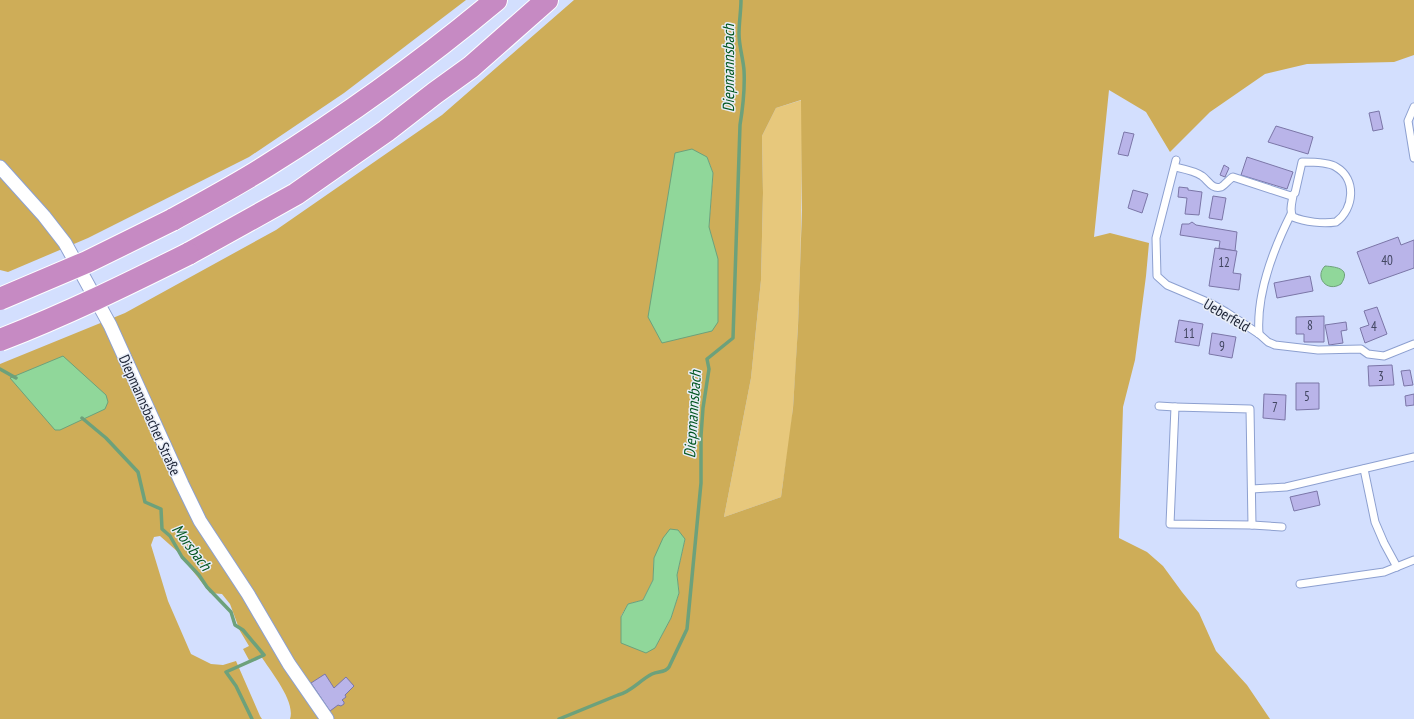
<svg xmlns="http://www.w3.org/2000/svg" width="1414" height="719" font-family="'PT Sans Narrow',sans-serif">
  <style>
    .green { fill: #e7c87c }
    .forest { fill: #cead58; fill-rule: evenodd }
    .water { fill: #90d79a; stroke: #6da17b }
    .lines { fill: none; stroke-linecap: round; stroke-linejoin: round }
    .stream { stroke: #6da17b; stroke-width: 3.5 }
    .building { fill: #b9b4e9; stroke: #7b76a7 }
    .lane-casing { stroke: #8da0d0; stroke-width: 9 }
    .street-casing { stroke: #8da0d0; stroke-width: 15 }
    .highway-casing { stroke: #fff; stroke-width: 24 }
    .lane { stroke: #fff; stroke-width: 7 }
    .street { stroke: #fff; stroke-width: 13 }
    .highway { stroke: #c68ac3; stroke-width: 22 }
    .highway-bridge-casing { stroke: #fff; stroke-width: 24; stroke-linecap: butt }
    .highway-bridge { stroke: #c68ac3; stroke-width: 22 }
    .labels { text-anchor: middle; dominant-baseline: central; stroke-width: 3; stroke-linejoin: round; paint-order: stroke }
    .number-label { font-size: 13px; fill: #424661 }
    .street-label { font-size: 15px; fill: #1b2234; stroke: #e8edf7 }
    .water-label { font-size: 16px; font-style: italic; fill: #025620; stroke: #e8edf7 }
  </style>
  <rect width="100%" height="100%" fill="#d3dffe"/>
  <path class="green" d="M 802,100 C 802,202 801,304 793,407 C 791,437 785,467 781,497 L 724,517 L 751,378 L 761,280 L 763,193 L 762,136 L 776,108 Z"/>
  <g class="forest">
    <path d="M 0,0 L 466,0 L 344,93 L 249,157 L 88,238 L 8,272 L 0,270 Z"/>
    <path d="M 574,0 L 1414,0 L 1414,55 L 1394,62 L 1307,64 L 1265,74 L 1210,112 L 1170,152 L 1146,112 L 1109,90 L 1094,237 L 1110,233 L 1149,243 L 1146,276 L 1135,360 L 1123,407 L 1119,538 L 1147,552 L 1163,566 L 1182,592 L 1199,613 L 1216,651 L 1247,685 L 1270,719 L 290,719 C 296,701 270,671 261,656 L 249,660 L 243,649 L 249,646 L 240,631 L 230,604 L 222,594 L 210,593 L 178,552 L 160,536 L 154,537 L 151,545 L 168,601 L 191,654 L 211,664 L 223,665 L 236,661 L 260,716 L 262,719 L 0,719 L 0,364 L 125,313 L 276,230 L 442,115 ZM 801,100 L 802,210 L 798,326 L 793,408 L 781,497 L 724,517 L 751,378 L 761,280 L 763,193 L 762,136 L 776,108 ZM 707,157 L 713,173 L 709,227 ZM 685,539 L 677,575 L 679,593 L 671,618 L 655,648 L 621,643 L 621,616 L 628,604 L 643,600 L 653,580 L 654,558 Z"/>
  </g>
  <g class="water">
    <path d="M 692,149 L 707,157 L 713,173 L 709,227 L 718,259 L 718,322 L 712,331 L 662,343 L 648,317 L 675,153 Z"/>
    <path d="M 1325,266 C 1338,267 1351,269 1341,284 C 1327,293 1314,277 1325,266 Z"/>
    <path d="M 63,356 L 106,395 L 108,402 L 105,409 L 60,430 L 55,430 L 10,378 Z"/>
    <path d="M 670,529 L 678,530 L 685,539 L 677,575 L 679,593 L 671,618 L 655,648 L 646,653 L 621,643 L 621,617 L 628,604 L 643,600 L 653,580 L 654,558 L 663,538 Z"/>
  </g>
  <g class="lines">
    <g class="stream">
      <path d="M 0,369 L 16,378"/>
      <path d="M 82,418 L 106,438 L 138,472 L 145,502 L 161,509 L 162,529 L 170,536 L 182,557 L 199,575 L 207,587 L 231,612 L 235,625 L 243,630 L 264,655 L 226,672 L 236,686 L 252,719"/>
      <path d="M 559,719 L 618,695 C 631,692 640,680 652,674 C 659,671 665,673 669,667 L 687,629 L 701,483 L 701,436 L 703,408 L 709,369 L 707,359 L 733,338 L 740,125 C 743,107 745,89 744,70 C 743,58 739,46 739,34 C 739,22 741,11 741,0"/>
    </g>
  </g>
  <g class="building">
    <path d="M 1379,111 L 1383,129 L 1373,131 L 1369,113 Z"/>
    <path d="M 1276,126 L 1313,137 L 1308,154 L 1268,142 Z"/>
    <path d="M 1124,132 L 1134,134 L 1128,156 L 1118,154 Z"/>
    <path d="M 1247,157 L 1293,172 L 1287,189 L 1241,175 Z"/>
    <path d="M 1224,165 L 1229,168 L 1225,177 L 1220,175 Z"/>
    <path d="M 1179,187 L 1188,188 L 1188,190 L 1202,192 L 1199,215 L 1185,214 L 1187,198 L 1178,197 Z"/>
    <path d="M 1133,190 L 1148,194 L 1142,213 L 1128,208 Z"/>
    <path d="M 1213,196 L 1226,198 L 1222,220 L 1209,218 Z"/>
    <path d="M 1192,222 L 1196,225 L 1237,232 L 1235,251 L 1219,248 L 1220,241 L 1180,235 L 1182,224 L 1189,224 Z"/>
    <path d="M 1398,237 L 1401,245 L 1414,240 L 1414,268 L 1369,284 L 1357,252 Z"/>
    <path d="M 1215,248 L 1237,251 L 1233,273 L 1241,274 L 1239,290 L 1209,286 Z"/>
    <path d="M 1310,276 L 1313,291 L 1277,298 L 1274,283 Z"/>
    <path d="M 1377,307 L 1387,334 L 1365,343 L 1360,328 L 1369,325 L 1364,311 Z"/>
    <path d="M 1324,316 L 1324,342 L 1304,342 L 1304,334 L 1296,334 L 1296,317 Z"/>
    <path d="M 1179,320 L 1203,324 L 1199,346 L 1175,342 Z"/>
    <path d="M 1346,322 L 1347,330 L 1341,331 L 1343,343 L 1329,345 L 1325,325 Z"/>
    <path d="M 1212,333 L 1236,337 L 1232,358 L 1209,354 Z"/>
    <path d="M 1392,365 L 1394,385 L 1369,386 L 1368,366 Z"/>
    <path d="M 1410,370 L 1413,385 L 1404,386 L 1401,371 Z"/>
    <path d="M 1296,383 L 1319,383 L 1319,409 L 1296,410 Z"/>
    <path d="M 1264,394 L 1286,395 L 1285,420 L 1263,418 Z"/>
    <path d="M 1414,394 L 1414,405 L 1406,406 L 1405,396 Z"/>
    <path d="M 1317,491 L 1320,505 L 1294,511 L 1290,497 Z"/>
    <path d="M 325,674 L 334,688 L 346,677 L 354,686 L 345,695 L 346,697 L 342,700 L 344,702 L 344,704 L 341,706 L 338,705 L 330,711 L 311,683 Z"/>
  </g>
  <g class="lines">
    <g class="lane-casing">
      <g id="lane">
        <path d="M 1414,107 L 1408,121 L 1414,158"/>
        <path d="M 1176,160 L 1156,238 L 1157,276 L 1167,285 L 1212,304 L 1226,312 L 1259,334 L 1268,342 L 1275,345 L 1318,350 L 1361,349 L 1368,354 L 1384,356 L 1414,344"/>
        <path d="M 1175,167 C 1184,169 1195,171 1202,176 C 1208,180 1212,190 1221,187 C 1225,185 1229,179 1233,177 L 1291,196 L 1295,193 L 1302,162 C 1311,162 1329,162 1336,167 C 1357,179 1354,209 1336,222 C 1323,224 1305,222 1293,217 C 1289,211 1292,202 1293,196"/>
        <path d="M 1259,334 C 1256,293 1273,250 1291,214"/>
        <path d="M 1159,406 L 1175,407"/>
        <path d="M 1175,407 L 1250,409 L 1252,525 L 1170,524 Z"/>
        <path d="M 1364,469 L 1375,522 L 1384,543 L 1397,567"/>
        <path d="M 1252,489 L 1286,487 L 1414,457"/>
        <path d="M 1252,525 L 1282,527"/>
        <path d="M 1300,584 L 1384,572 L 1414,560"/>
      </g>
    </g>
    <g class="street-casing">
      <path id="street" d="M 0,167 L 44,216 L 65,243 L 110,325 L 182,484 L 200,521 L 248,594 L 289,664 L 327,719"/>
    </g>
    <g class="highway-casing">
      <g id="highway">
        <path d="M 172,220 C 203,203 235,186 265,167 C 345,117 423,61 496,0"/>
        <path d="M 188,254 L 296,194 L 386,131 L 435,93 L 471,67 L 547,0"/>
      </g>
    </g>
    <use href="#lane" class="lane"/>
    <use href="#street" class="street"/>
    <use href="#highway" class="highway"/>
    <g class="highway-bridge-casing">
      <g id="highway-bridge">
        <path d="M 0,299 L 87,262 L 172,220"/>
        <path d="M 0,340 C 65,315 126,285 188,254"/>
      </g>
    </g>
    <use href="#highway-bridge" class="highway-bridge"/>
  </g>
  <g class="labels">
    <g class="number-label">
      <text x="1387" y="260">40</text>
      <text x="1224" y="262">12</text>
      <text x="1310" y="325">8</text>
      <text x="1374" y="326">4</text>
      <text x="1189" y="333">11</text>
      <text x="1222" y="346">9</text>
      <text x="1381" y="376">3</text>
      <text x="1307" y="396">5</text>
      <text x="1275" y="407">7</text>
    </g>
    <g class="street-label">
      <text transform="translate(1227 315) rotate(30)">Ueberfeld</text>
      <text transform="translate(150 415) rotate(66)">Diepmannsbacher Straße</text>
    </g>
    <g class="water-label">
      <text transform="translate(728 68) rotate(-90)">Diepmannsbach</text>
      <text transform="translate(692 414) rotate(-86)">Diepmannsbach</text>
      <text transform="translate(192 547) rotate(53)">Morsbach</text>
    </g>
  </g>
</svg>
